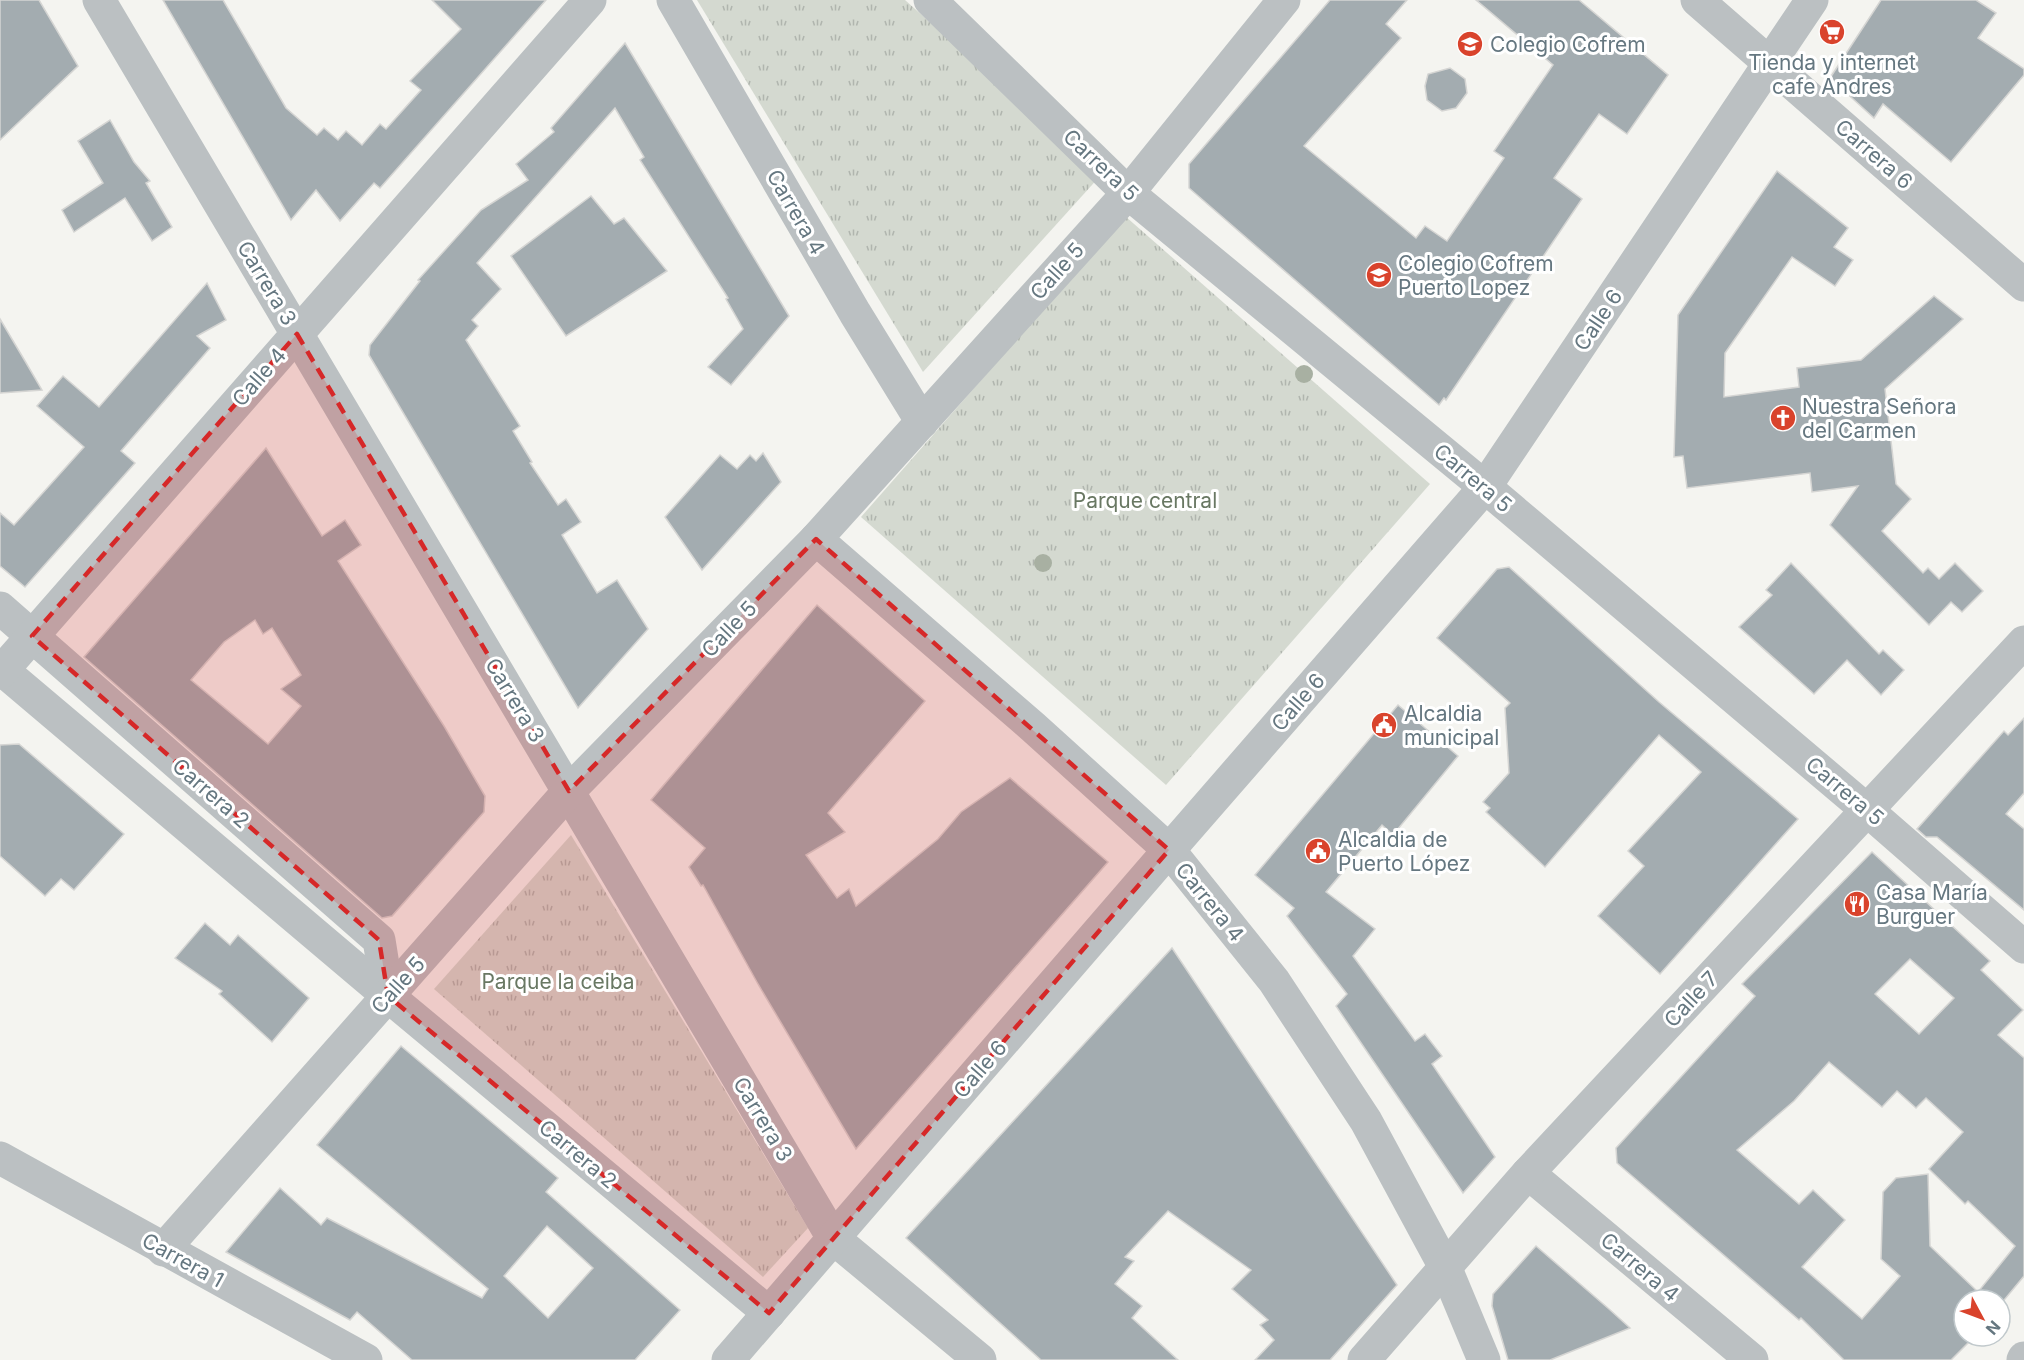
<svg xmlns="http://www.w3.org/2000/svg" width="2024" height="1360" font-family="Inter,sans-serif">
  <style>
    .grass { fill: url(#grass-tufts) }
    .building { fill: #a3acb0; stroke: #d5d5d3; stroke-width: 1.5; fill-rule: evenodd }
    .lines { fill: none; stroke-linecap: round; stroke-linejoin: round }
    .minor { stroke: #bbc0c2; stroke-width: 33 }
    .tertiary { stroke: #bbc0c2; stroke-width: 33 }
    .tree { fill: #a8b0a2 }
    .marked { fill: #d62828; fill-opacity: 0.2; stroke: #d62828; stroke-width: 4.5; stroke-dasharray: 12 8; stroke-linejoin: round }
    .labels { text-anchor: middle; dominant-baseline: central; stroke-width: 6; stroke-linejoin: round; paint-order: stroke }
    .poi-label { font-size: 21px; fill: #657780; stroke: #fff; text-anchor: start }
    .street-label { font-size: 21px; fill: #657780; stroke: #fff }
    .park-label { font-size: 21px; fill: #697863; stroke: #fff }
  </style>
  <defs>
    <pattern id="grass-tufts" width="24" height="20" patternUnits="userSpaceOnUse" patternTransform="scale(1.5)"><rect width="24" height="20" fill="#d4d9d0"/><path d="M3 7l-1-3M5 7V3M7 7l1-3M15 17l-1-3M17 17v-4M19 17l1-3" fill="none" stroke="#b0b5ae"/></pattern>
  </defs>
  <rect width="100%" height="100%" fill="#f4f4f0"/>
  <g class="grass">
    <path d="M 697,0 L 905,0 L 1101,175 L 923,372 Z"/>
    <path d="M 1125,216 L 1430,484 L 1166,785 L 861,517 Z"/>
    <path d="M 571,835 L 808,1228 L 763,1277 L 434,989 Z"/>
  </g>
  <g class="building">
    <path d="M 0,0 L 39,0 L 78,66 L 0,140 Z"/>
    <path d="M 163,0 L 223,0 L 286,108 L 317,135 L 324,128 L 338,140 L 346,131 L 362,145 L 380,124 L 386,129 L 421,90 L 410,81 L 461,29 L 432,0 L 546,0 L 380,188 L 374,183 L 340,221 L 316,190 L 291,220 Z"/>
    <path d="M 1330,0 L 1407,0 L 1386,24 L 1401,38 L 1304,146 L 1416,238 L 1425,226 L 1447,241 L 1504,158 L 1494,151 L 1553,65 L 1476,0 L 1579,0 L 1668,75 L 1627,134 L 1599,114 L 1554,178 L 1582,199 L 1446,400 L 1444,398 L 1439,405 L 1189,188 L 1189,164 Z"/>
    <path d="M 1881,0 L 1976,0 L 1996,13 L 1978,38 L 2024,69 L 2024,75 L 1951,162 L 1883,104 L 1874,118 L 1830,78 Z"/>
    <path d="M 625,43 L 789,316 L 731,385 L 708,367 L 743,329 L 726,299 L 728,298 L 640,160 L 644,157 L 615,108 L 477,263 L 501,289 L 472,320 L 478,326 L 466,340 L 520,426 L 513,431 L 532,462 L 530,463 L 558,505 L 566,499 L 581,522 L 562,535 L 597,593 L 617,580 L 648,629 L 578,708 L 369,355 L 370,345 L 420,281 L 418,280 L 481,210 L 528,180 L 516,164 L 554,132 L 551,128 Z"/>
    <path d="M 1450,68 L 1465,79 L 1467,93 L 1456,108 L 1442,111 L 1427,100 L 1425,86 L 1428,74 Z"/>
    <path d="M 110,120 L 134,162 L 150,181 L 146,183 L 172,227 L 152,241 L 125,198 L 74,232 L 62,210 L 103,183 L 78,141 Z"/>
    <path d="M 1777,171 L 1848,228 L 1834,247 L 1853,260 L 1835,286 L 1792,257 L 1725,353 L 1724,397 L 1799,387 L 1797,368 L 1861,360 L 1934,296 L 1963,319 L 1885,389 L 1896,484 L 1911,499 L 1882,531 L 1923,573 L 1928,568 L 1939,579 L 1955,563 L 1983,591 L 1962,612 L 1951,602 L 1929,625 L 1830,525 L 1858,486 L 1812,492 L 1810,473 L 1687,488 L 1683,456 L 1674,457 L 1678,315 Z"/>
    <path d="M 591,196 L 614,224 L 624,218 L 667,271 L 566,336 L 511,256 Z"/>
    <path d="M 207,283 L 226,320 L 197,336 L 210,348 L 121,451 L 135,463 L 25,587 L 0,566 L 0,513 L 14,525 L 84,447 L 37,406 L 63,376 L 99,407 Z"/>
    <path d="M 0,319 L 25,361 L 42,390 L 0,393 Z"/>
    <path d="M 266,448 L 322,536 L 345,520 L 361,545 L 338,561 L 444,726 L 485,796 L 484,812 L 392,916 L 382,918 L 84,657 ZM 255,620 L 263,634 L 272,628 L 301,675 L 281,689 L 301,706 L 268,744 L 191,680 L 224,642 Z"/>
    <path d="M 763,453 L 781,482 L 702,570 L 665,517 L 720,455 L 737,469 L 750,455 L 756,461 Z"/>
    <path d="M 1791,563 L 1879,654 L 1883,650 L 1904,670 L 1881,695 L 1847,660 L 1814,694 L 1739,627 L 1772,595 L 1766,590 Z"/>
    <path d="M 1509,567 L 1659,702 L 1798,819 L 1660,974 L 1598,916 L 1644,866 L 1628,851 L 1701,772 L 1659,735 L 1545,867 L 1486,812 L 1490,808 L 1483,802 L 1509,773 L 1505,708 L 1510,703 L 1437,638 L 1497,569 Z"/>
    <path d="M 817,605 L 925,701 L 828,813 L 845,832 L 806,855 L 837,898 L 849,889 L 856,906 L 938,839 L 961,812 L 1010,778 L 1108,862 L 856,1149 L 758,984 L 703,885 L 701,886 L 689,867 L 705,848 L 651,800 Z"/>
    <path d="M 1398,705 L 1458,756 L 1393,835 L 1382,825 L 1326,892 L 1375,929 L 1353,956 L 1415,1041 L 1425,1034 L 1442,1056 L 1432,1064 L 1495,1157 L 1463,1193 L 1336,1006 L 1347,994 L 1287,916 L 1294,908 L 1255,875 Z"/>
    <path d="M 2024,718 L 2024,793 L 2006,814 L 2024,829 L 2024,910 L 1937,837 L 1926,837 L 1917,829 L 2004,731 L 2008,735 Z"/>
    <path d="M 19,744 L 124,834 L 74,890 L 61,879 L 45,896 L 0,856 L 0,745 Z"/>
    <path d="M 1872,852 L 1990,961 L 1981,970 L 2023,1010 L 1998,1035 L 2024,1058 L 2024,1276 L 2000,1305 L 2000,1300 L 1964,1300 L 1964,1336 L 1975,1336 L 1951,1360 L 1844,1360 L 1801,1318 L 1799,1320 L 1617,1163 L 1616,1148 L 1755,996 L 1742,984 ZM 1910,959 L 1954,998 L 1919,1034 L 1875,994 ZM 1829,1062 L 1882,1107 L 1897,1091 L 1916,1108 L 1926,1098 L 1963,1132 L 1929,1169 L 1965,1204 L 1968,1201 L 2015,1246 L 1978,1292 L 1930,1246 L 1928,1174 L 1896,1178 L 1883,1192 L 1881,1259 L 1900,1276 L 1862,1319 L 1802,1267 L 1845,1220 L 1813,1190 L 1799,1204 L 1737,1150 L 1794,1101 Z"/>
    <path d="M 205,923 L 230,945 L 238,935 L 309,998 L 272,1042 L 219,994 L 222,991 L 175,958 Z"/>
    <path d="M 1172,948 L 1397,1285 L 1330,1360 L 1255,1360 L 1274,1340 L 1260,1325 L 1268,1320 L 1232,1289 L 1251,1270 L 1168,1211 L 1125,1257 L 1134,1261 L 1115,1284 L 1142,1306 L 1132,1318 L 1178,1360 L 1041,1360 L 906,1238 Z"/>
    <path d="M 401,1046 L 558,1178 L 546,1192 L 680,1310 L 635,1360 L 412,1360 L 357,1312 L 350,1320 L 226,1252 L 280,1188 L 321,1225 L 327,1218 L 482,1298 L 488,1289 L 317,1145 ZM 547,1226 L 593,1268 L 548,1318 L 504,1276 Z"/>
    <path d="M 1536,1246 L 1609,1309 L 1630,1328 L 1550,1360 L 1508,1360 L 1492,1306 L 1493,1294 Z"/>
  </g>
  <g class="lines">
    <g class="minor">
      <path d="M 99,0 L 833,1238 L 980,1360"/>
      <path d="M 673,0 L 855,313 L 922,422"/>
      <path d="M 1697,0 L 2024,285"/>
      <path d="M 0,608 L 379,940 L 388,996"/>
      <path d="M 0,668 L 388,996 L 769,1313"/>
      <path d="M 0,673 L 590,0"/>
      <path d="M 0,1158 L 366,1360"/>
      <path d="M 1528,1173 L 1752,1360"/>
      <path d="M 163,1250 L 569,791 L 816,539"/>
      <path d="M 728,1360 L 1169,850 L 1274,981 L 1366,1121 L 1446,1269 L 1484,1360"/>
      <path d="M 1364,1360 L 1528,1173 L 2024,642"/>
      <path d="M 2023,1360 L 2024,1358"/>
    </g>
    <g class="tertiary">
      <path d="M 930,0 L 1128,193 L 1485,487 L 1868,811 L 2024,947"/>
      <path d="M 1284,0 L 1128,193 L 816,539 L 1033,727 L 1169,850 L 1485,487 L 1812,0"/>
    </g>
  </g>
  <g class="tree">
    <circle cx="1304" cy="374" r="9"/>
    <circle cx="1043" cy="563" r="9"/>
  </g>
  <path class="marked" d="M 297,334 L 569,791 L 816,539 L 1169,850 L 769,1313 L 388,996 L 379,940 L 32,636 Z"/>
  <defs>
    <g id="supermarket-disc" transform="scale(1.35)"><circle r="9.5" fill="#d9432c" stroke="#fff"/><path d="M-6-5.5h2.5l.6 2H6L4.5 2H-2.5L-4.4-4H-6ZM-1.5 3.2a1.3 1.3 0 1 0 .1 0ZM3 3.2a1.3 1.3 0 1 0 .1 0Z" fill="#fff"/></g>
    <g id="school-disc" transform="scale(1.35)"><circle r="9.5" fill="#d9432c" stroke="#fff"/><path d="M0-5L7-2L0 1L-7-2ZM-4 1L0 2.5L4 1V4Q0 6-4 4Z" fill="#fff"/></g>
    <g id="church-disc" transform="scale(1.35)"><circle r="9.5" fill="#d9432c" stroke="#fff"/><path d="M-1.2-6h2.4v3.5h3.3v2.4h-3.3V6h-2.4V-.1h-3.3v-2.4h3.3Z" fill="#fff"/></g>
    <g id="civic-disc" transform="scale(1.35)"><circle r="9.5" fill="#d9432c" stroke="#fff"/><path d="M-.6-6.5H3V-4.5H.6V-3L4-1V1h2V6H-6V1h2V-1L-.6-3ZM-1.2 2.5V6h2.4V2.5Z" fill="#fff"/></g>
    <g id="restaurant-disc" transform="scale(1.35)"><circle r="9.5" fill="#d9432c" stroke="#fff"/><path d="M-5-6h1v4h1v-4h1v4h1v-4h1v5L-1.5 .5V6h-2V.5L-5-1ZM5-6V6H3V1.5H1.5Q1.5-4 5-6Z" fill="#fff"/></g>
  </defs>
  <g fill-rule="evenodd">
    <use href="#supermarket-disc" x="1832" y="32"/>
    <use href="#school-disc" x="1470" y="44"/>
    <use href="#school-disc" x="1379" y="275"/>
    <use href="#church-disc" x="1783" y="418"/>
    <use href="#civic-disc" x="1384" y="725"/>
    <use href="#civic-disc" x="1318" y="851"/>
    <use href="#restaurant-disc" x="1857" y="904"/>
  </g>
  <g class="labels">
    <g class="poi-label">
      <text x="1490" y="44">Colegio Cofrem</text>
      <text x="1832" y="62" text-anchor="middle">Tienda y internet<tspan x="1832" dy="24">cafe Andres</tspan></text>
      <text x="1398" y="263">Colegio Cofrem<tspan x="1398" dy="24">Puerto Lopez</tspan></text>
      <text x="1802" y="406">Nuestra Señora<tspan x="1802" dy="24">del Carmen</tspan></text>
      <text x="1404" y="713">Alcaldia<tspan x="1404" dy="24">municipal</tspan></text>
      <text x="1338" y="839">Alcaldia de<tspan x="1338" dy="24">Puerto López</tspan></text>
      <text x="1876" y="892">Casa María<tspan x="1876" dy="24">Burguer</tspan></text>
    </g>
    <g class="street-label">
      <text transform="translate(1874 154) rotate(41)">Carrera 6</text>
      <text transform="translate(1101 165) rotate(43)">Carrera 5</text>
      <text transform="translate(796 212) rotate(60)">Carrera 4</text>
      <text transform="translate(1057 271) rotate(-48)">Calle 5</text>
      <text transform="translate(267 283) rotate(59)">Carrera 3</text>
      <text transform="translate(1598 320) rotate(-56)">Calle 6</text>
      <text transform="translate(259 377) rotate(-49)">Calle 4</text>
      <text transform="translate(1473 478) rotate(40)">Carrera 5</text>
      <text transform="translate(729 629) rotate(-46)">Calle 5</text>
      <text transform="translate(515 700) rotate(59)">Carrera 3</text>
      <text transform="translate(1298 702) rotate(-49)">Calle 6</text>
      <text transform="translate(1845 791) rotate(40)">Carrera 5</text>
      <text transform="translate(211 793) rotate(41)">Carrera 2</text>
      <text transform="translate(1210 902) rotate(51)">Carrera 4</text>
      <text transform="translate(398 985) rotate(-48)">Calle 5</text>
      <text transform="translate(1691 999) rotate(-47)">Calle 7</text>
      <text transform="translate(980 1069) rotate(-49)">Calle 6</text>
      <text transform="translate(763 1119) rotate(59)">Carrera 3</text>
      <text transform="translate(578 1154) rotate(40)">Carrera 2</text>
      <text transform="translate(183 1260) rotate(29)">Carrera 1</text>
      <text transform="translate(1640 1267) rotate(40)">Carrera 4</text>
    </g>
    <g class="park-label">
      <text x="1145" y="500">Parque central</text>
      <text x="558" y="981">Parque la ceiba</text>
    </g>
  </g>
  <g transform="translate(1982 1318) rotate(131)"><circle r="28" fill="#ffffff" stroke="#c1c9cc" stroke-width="1.5"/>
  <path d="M0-4.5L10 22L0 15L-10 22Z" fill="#d9432c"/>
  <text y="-9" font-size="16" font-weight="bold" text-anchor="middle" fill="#657780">N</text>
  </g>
</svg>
